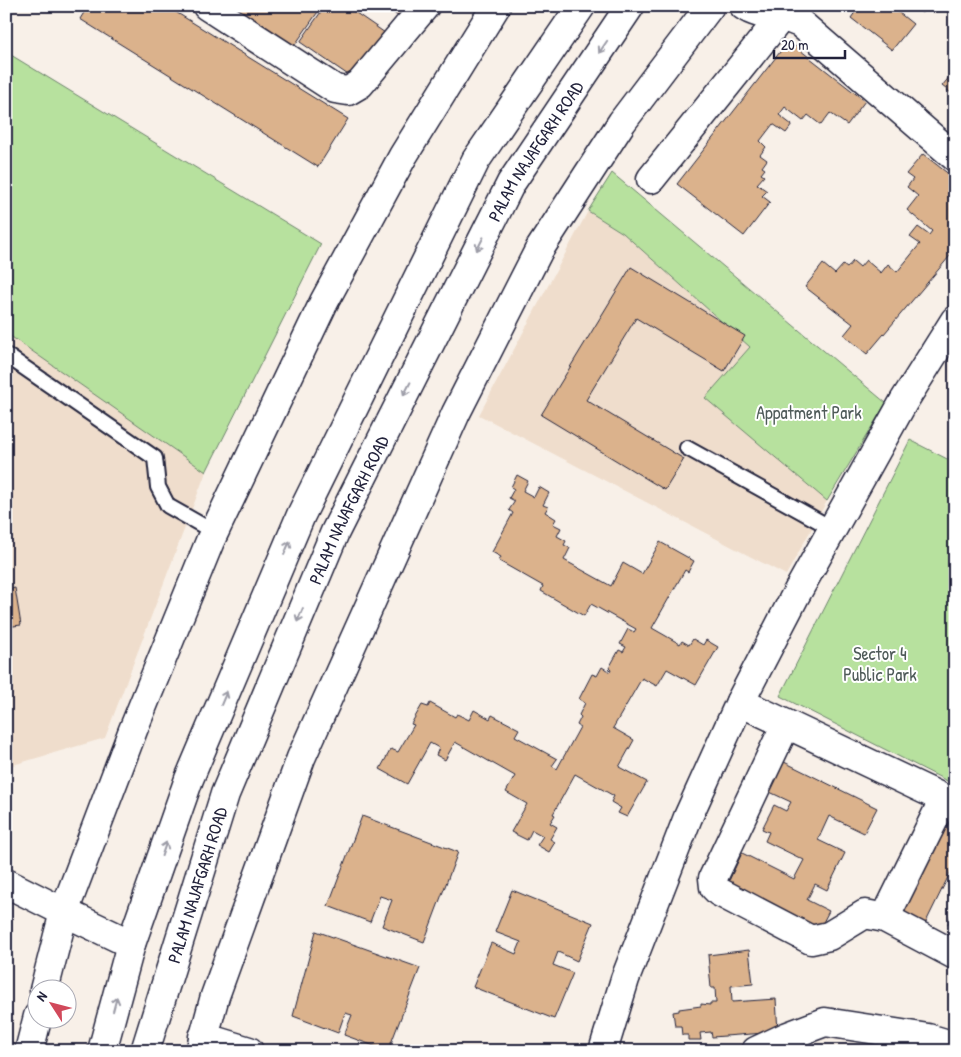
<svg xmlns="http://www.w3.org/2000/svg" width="961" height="1057" font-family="'Patrick Hand',sans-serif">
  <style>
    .built { fill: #efddcc }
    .green { fill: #b7e19e; stroke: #6c826c }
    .building { fill: #dbb28c; stroke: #22223b }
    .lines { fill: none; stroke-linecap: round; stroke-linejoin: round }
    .lane-casing { stroke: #22223b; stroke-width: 18 }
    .street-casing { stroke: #22223b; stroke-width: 31 }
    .secondary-casing { stroke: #22223b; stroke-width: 31 }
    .lane { stroke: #fff; stroke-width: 14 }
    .street { stroke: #fff; stroke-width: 28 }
    .secondary { stroke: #fff; stroke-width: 28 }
    .oneway { stroke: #9c9ca7 }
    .labels { text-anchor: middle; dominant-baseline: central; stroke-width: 4; stroke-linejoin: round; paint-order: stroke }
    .street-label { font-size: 18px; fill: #22223b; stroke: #fff }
    .park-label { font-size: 18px; fill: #4f5b59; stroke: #fff }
  </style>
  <rect width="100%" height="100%" fill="#f8f0e8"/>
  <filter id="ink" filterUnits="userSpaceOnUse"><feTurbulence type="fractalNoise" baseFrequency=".02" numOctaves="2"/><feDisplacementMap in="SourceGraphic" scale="10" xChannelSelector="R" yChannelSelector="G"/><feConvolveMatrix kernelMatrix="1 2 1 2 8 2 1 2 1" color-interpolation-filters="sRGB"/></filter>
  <g filter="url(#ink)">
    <g class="built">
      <path d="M 6,52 L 321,244 L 206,472 L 105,738 L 6,767 Z"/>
      <path d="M 588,211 L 623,233 L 750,347 L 706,398 L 827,501 L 786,575 L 479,415 Z"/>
    </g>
    <g class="green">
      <path d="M 6,52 L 321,244 L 206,472 L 6,333 Z"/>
      <path d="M 612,173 L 886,403 L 827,501 L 705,398 L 750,347 L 623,233 L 588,211 Z"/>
      <path d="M 910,440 L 955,463 L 955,785 L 780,696 Z"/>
    </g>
    <g class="building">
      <path d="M 88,6 L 166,6 L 348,119 L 318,167 L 80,19 Z"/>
      <path d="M 230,6 L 322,6 L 292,49 Z"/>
      <path d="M 325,6 L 346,6 L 388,35 L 357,81 L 300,42 Z"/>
      <path d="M 383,6 L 414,6 L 404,20 Z"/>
      <path d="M 850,6 L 894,6 L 893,8 L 913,24 L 892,50 L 851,18 L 856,11 Z"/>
      <path d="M 913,6 L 927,6 L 922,13 Z"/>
      <path d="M 787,43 L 789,45 L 791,43 L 865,101 L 847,125 L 830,113 L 821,125 L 808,115 L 803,121 L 785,107 L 779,115 L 792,125 L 786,133 L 773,124 L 760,141 L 766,147 L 760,155 L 767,160 L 762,167 L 765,169 L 761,174 L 764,176 L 757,184 L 767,191 L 762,196 L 770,202 L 744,236 L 677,184 Z"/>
      <path d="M 955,70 L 955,96 L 942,86 Z"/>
      <path d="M 923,154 L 955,179 L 955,250 L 867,354 L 844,335 L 853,324 L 805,287 L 823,264 L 835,274 L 843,265 L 847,268 L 853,261 L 860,267 L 866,260 L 881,273 L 888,264 L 897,272 L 920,244 L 910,237 L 918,227 L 929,235 L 932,231 L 907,210 L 918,196 L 907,187 L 913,179 L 906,174 Z"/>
      <path d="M 631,267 L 745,336 L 724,371 L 636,318 L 586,400 L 684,459 L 665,490 L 541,415 Z"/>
      <path d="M 517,475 L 528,481 L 523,491 L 534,497 L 539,487 L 549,493 L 543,505 L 548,507 L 545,512 L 556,519 L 553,524 L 561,528 L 557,536 L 566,541 L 564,545 L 570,548 L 564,560 L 611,586 L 623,563 L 642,574 L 660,542 L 694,561 L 688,572 L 685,570 L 652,628 L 680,644 L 682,641 L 689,645 L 693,639 L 703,645 L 706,640 L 718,647 L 696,685 L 667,669 L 657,686 L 642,678 L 613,728 L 634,740 L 619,767 L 647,782 L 627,817 L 618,813 L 621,808 L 611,802 L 614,796 L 575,774 L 553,814 L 555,815 L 550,823 L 557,827 L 550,839 L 555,842 L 549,852 L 537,845 L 543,836 L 532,830 L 527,840 L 511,832 L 527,804 L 506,792 L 515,776 L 455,742 L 445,760 L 436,755 L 439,748 L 430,743 L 407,784 L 380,769 L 391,749 L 398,752 L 414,725 L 411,724 L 422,705 L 428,707 L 430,703 L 455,717 L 457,714 L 469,720 L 474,710 L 490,719 L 492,715 L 519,729 L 515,736 L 557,759 L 552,766 L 557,769 L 580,727 L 577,725 L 581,717 L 579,715 L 585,703 L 579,699 L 592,674 L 597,676 L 602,667 L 610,672 L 611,670 L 609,668 L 619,650 L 623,652 L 626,647 L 620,644 L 628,629 L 634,632 L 636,629 L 591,604 L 584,616 L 541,591 L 543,586 L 499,561 L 501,557 L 492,552 L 513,513 L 509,510 L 515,501 L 509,498 L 514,489 L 511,487 Z"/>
      <path d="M 15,588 L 21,625 L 6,627 L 6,590 Z"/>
      <path d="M 774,757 L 877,808 L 864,833 L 829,816 L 818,840 L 845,853 L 827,890 L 815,884 L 807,900 L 829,911 L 819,930 L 727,885 L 742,853 L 794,879 L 804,860 L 765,841 L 769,832 L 762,829 L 774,805 L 786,811 L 791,802 L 759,787 Z"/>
      <path d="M 362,816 L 458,852 L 424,942 L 382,926 L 392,900 L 380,896 L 370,922 L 328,906 Z"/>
      <path d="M 939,825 L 955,832 L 955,868 L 953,867 L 925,924 L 896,910 Z"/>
      <path d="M 512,890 L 593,923 L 577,961 L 558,952 L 553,965 L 573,973 L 554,1019 L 473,987 L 491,943 L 516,954 L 521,942 L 495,932 Z"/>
      <path d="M 951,915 L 955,917 L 955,927 L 948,924 Z"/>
      <path d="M 316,931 L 420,968 L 388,1051 L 344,1035 L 352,1015 L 345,1013 L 338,1033 L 293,1016 Z"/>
      <path d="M 749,950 L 753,984 L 731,986 L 732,1002 L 776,999 L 778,1032 L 712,1037 L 711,1032 L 700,1033 L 701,1040 L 688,1040 L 688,1035 L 682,1035 L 681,1026 L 675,1026 L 673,1012 L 679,1011 L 679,1009 L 701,1006 L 701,1004 L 710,1005 L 710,1003 L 716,1003 L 715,988 L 711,988 L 708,955 Z"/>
    </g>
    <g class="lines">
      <g class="lane-casing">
        <g id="lane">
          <path d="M 6,355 L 155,458 L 158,487 L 168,506 L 214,532"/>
          <path d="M 687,448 L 833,529"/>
        </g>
      </g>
      <g class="street-casing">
        <g id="street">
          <path d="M 207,6 L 335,89 L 348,91 L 360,84 L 425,6"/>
          <path d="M 744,6 C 755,14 767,14 780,16 C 787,17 793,21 800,23 L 955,157"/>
          <path d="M 651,179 L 782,16"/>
          <path d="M 740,702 L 955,804"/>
          <path d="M 786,724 L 713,878 L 714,887 L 719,892 L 811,940 L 829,936 L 865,914 L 885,918 L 955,955"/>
          <path d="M 6,883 L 64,912 L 131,944"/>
          <path d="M 885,918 L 944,799"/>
          <path d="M 44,990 L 64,912 L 133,730 L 210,541 L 324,302 L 403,156 L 496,6"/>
          <path d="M 203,1037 L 249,1051"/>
          <path d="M 29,1051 L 38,1016"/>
          <path d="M 200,1051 L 215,996 L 301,758 L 456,413 L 539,250 L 622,122 L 710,6"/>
          <path d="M 603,1051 L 625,979 L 688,817 L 740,702 L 794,598 L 904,401 L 955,320"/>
          <path d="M 756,1051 L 788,1036 L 825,1022 L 928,1038 L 955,1046"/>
        </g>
      </g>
      <g class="secondary-casing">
        <g id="secondary">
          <path d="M 102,1051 L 131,944 L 189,779 L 301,515 L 476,160 L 581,6"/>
          <path id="s1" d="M 145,1051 L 225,794 L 335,532 L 511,183 L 630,6"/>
        </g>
      </g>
      <use href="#lane" class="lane"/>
      <use href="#street" class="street"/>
      <use href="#secondary" class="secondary"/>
    </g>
    <defs><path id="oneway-shaft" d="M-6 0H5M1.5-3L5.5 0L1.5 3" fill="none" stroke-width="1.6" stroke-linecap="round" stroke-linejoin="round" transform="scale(1.25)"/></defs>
    <g class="oneway">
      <use href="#oneway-shaft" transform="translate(603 47) rotate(124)"/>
      <use href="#oneway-shaft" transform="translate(480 244) rotate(117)"/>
      <use href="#oneway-shaft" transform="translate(407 389) rotate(117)"/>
      <use href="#oneway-shaft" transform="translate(287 548) rotate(-67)"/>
      <use href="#oneway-shaft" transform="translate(300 615) rotate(113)"/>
      <use href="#oneway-shaft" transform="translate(224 698) rotate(-67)"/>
      <use href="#oneway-shaft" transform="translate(164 849) rotate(-71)"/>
      <use href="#oneway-shaft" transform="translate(115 1004) rotate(-75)"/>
    </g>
  </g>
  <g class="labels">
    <g class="street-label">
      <text stroke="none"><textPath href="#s1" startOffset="984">PALAM NAJAFGARH ROAD</textPath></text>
      <text stroke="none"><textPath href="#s1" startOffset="579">PALAM NAJAFGARH ROAD</textPath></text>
      <text stroke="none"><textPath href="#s1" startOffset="174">PALAM NAJAFGARH ROAD</textPath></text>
    </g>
    <g class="park-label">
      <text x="809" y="412">Appatment Park</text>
      <text x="880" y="653">Sector 4<tspan x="880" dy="21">Public Park</tspan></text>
    </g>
  </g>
  <rect width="961" height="1057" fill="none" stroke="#fff" stroke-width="25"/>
  <rect x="12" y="12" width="936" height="1032" fill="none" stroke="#22223b" stroke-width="2" filter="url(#ink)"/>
  <g transform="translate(52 1004) rotate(306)"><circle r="24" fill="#ffffff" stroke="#a7a7b1"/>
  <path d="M0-4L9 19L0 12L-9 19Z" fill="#d1495b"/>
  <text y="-8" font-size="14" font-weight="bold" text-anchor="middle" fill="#22223b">N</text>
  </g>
  <path d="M774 50v8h71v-8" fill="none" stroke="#22223b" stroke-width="2.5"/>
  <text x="781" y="50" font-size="15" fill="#22223b" stroke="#ffffff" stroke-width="4" paint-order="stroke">20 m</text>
</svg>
